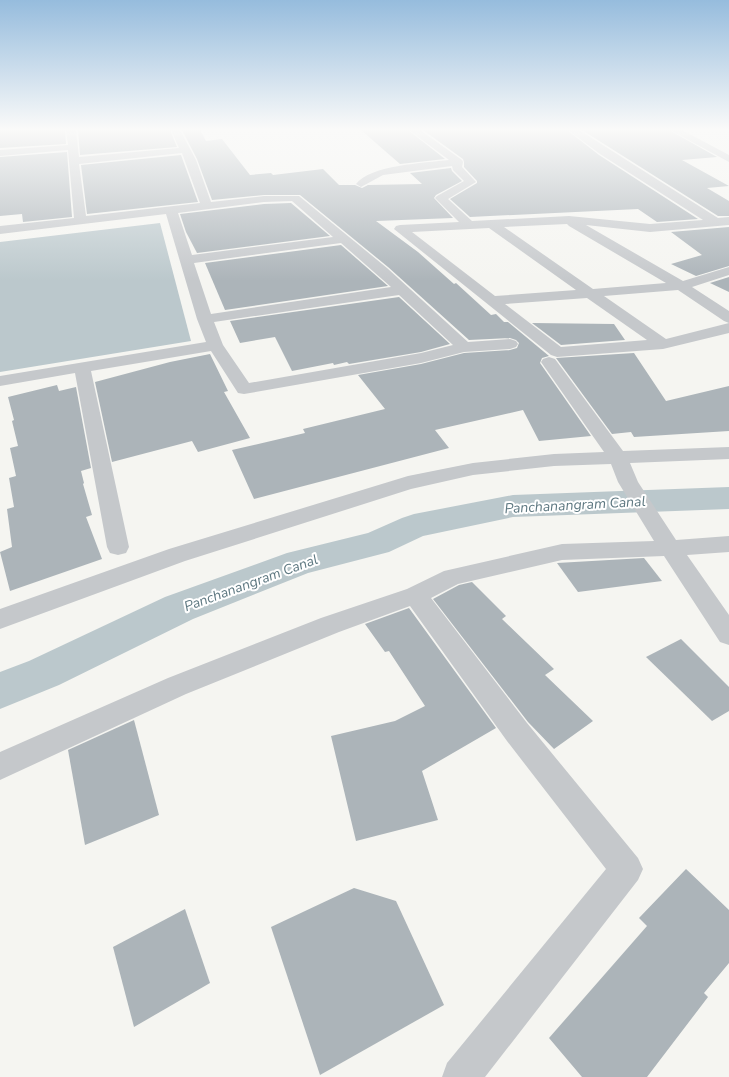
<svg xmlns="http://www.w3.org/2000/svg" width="729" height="1077" font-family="'Nunito Sans',sans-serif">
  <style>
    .water { fill: #bbc8cc }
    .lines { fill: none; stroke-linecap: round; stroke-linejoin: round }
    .canal { fill: #bbc8cc; fill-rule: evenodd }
    .building { fill: #acb4b9 }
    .minor { fill: #c5c8cb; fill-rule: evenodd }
    .labels { text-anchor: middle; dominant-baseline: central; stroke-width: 4; stroke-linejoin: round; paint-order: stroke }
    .water-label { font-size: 14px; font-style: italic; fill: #5e7881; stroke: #fff }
  </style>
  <rect width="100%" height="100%" fill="#f5f5f1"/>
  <path class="water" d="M 160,223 L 191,341 L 0,372 L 0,242 Z"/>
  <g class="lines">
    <path class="canal" d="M 729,487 L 729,509 L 513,517 L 423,536 L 389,552 L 308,573 L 193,619 L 59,685 L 0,709 L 0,672 L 29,661 L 165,597 L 287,553 L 368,533 L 402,518 L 414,514 L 513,495 Z"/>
  </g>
  <g class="building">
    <path d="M 0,130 L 65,130 L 66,144 L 0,148 Z"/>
    <path d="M 78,130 L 170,130 L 177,147 L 80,155 Z"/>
    <path d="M 182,130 L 200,130 L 206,141 L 222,139 L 250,175 L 271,173 L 273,175 L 323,169 L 339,185 L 355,185 L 362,188 L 368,185 L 422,184 L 410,173 L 451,168 L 452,171 L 462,181 L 436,195 L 434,198 L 453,218 L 376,221 L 418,252 L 454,284 L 456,283 L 491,315 L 496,314 L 504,322 L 508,322 L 549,356 L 542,358 L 540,363 L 591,436 L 539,441 L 523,410 L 435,430 L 449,448 L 254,499 L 232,450 L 305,433 L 303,429 L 385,409 L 358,375 L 421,364 L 464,353 L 510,350 L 517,348 L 519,343 L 516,340 L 510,338 L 469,340 L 388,267 L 300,195 L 264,195 L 212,200 L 197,159 Z"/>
    <path d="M 361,130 L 408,130 L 445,159 L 400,164 Z"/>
    <path d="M 423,130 L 567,130 L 599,155 L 698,219 L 657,222 L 638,209 L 470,217 L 450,199 L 477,183 L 477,181 L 464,167 L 464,162 L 463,159 Z"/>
    <path d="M 582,130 L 669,130 L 717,157 L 682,160 L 729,186 L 707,188 L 729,201 L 729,216 L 718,216 Z"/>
    <path d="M 67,152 L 72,217 L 23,222 L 22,214 L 0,216 L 0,157 Z"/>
    <path d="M 181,155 L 198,202 L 87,214 L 81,165 Z"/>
    <path d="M 291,203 L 330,236 L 197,253 L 186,232 L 180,214 L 264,204 Z"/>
    <path d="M 729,227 L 729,266 L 696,276 L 671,264 L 702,255 L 671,232 Z"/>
    <path d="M 341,245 L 388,286 L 225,310 L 205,263 Z"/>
    <path d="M 729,277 L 729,292 L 710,283 Z"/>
    <path d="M 399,297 L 450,344 L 421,352 L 349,364 L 347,362 L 334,365 L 333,363 L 292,371 L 275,337 L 240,343 L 230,321 Z"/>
    <path d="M 532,323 L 614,324 L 625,340 L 561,345 Z"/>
    <path d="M 634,353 L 666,401 L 729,386 L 729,431 L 634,437 L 631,432 L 612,434 L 556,358 Z"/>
    <path d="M 210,354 L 228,391 L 224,392 L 250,438 L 198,452 L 192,441 L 112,462 L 95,382 L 170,362 Z"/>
    <path d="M 57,385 L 59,391 L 76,387 L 91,468 L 81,471 L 84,483 L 83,484 L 92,515 L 86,517 L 102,559 L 10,591 L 0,552 L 12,547 L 7,509 L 14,507 L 9,478 L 16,476 L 10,448 L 18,446 L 12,421 L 14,420 L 8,397 Z"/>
    <path d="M 644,558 L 662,581 L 578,592 L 557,563 Z"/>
    <path d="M 472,582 L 506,616 L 502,619 L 554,669 L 545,675 L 593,721 L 554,749 L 528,722 L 433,599 L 459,585 Z"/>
    <path d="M 409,608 L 496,728 L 422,771 L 438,820 L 356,841 L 331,736 L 395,721 L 425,706 L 389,651 L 385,652 L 365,624 Z"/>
    <path d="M 681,639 L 729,687 L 729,711 L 712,721 L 646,657 Z"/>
    <path d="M 134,720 L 159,815 L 85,845 L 68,750 Z"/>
    <path d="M 686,869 L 729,910 L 729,963 L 704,993 L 708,997 L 647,1077 L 582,1077 L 549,1038 L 647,926 L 639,918 Z"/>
    <path d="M 354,888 L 396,901 L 444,1005 L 320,1075 L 271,927 Z"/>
    <path d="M 185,909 L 210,983 L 134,1027 L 113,947 Z"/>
  </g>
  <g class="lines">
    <g class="minor">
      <path d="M 66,130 L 76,130 L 79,157 L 179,148 L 171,130 L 180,130 L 196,160 L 211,202 L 264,196 L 299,196 L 387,268 L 468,342 L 510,339 L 516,341 L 518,344 L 516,347 L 510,349 L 464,352 L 421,363 L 244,394 L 238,393 L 211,351 L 91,371 L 129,547 L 126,553 L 118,555 L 110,553 L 107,547 L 75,373 L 0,386 L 0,376 L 206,342 L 197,319 L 166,214 L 0,234 L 0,226 L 74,218 L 68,150 L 0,156 L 0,150 L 68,145 ZM 182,153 L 200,203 L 86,216 L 79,164 ZM 292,201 L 333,237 L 192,255 L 178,213 L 264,202 ZM 341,243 L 391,287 L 211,314 L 194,263 ZM 399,295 L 453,345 L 421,353 L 249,383 L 223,345 L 214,322 Z"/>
      <path d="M 409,130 L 420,130 L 462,160 L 463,162 L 462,167 L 476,182 L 448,199 L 472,221 L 569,216 L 650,224 L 703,220 L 600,154 L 568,130 L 579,130 L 718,218 L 729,217 L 729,225 L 650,232 L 586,225 L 683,281 L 729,267 L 729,275 L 692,287 L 729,311 L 729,323 L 724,321 L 678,290 L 604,296 L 666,339 L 729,323 L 729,333 L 663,349 L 557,357 L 551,355 L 394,229 L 396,226 L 400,225 L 459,222 L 435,198 L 437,196 L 464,181 L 453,170 L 452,166 L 383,175 L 361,187 L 356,184 C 370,165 425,163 449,160 ZM 567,224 L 569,226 L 666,283 L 593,289 L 504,227 ZM 489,228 L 576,290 L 495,296 L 412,232 ZM 587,298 L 647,340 L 561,347 L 505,304 Z"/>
      <path d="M 670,130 L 682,130 L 729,155 L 729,162 Z"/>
      <path d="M 549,357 L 555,359 L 623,451 L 729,447 L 729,459 L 630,463 L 638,482 L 676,540 L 729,536 L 729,552 L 687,555 L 729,615 L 729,645 L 720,642 L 664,556 L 562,560 L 458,584 L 431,598 L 527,723 L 638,858 L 643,869 L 638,880 L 485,1077 L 442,1077 L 447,1063 L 606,869 L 507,741 L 410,606 L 339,632 L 186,694 L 0,780 L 0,752 L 168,678 L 321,618 L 407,589 L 444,571 L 562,544 L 654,541 L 618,482 L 611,464 L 554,466 L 473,475 L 411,489 L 185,561 L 0,629 L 0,609 L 169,549 L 408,476 L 473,463 L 554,454 L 604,452 L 541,362 L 543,359 Z"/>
    </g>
  </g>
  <linearGradient id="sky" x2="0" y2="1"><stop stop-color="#96bcdd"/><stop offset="0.46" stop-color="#fafaf9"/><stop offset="1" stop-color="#fafaf9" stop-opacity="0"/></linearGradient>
  <rect width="729" height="281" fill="url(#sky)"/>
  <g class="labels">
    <g class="water-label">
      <text transform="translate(575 505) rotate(-3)">Panchanangram Canal</text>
      <text transform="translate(251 583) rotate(-20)">Panchanangram Canal</text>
    </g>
  </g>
</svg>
